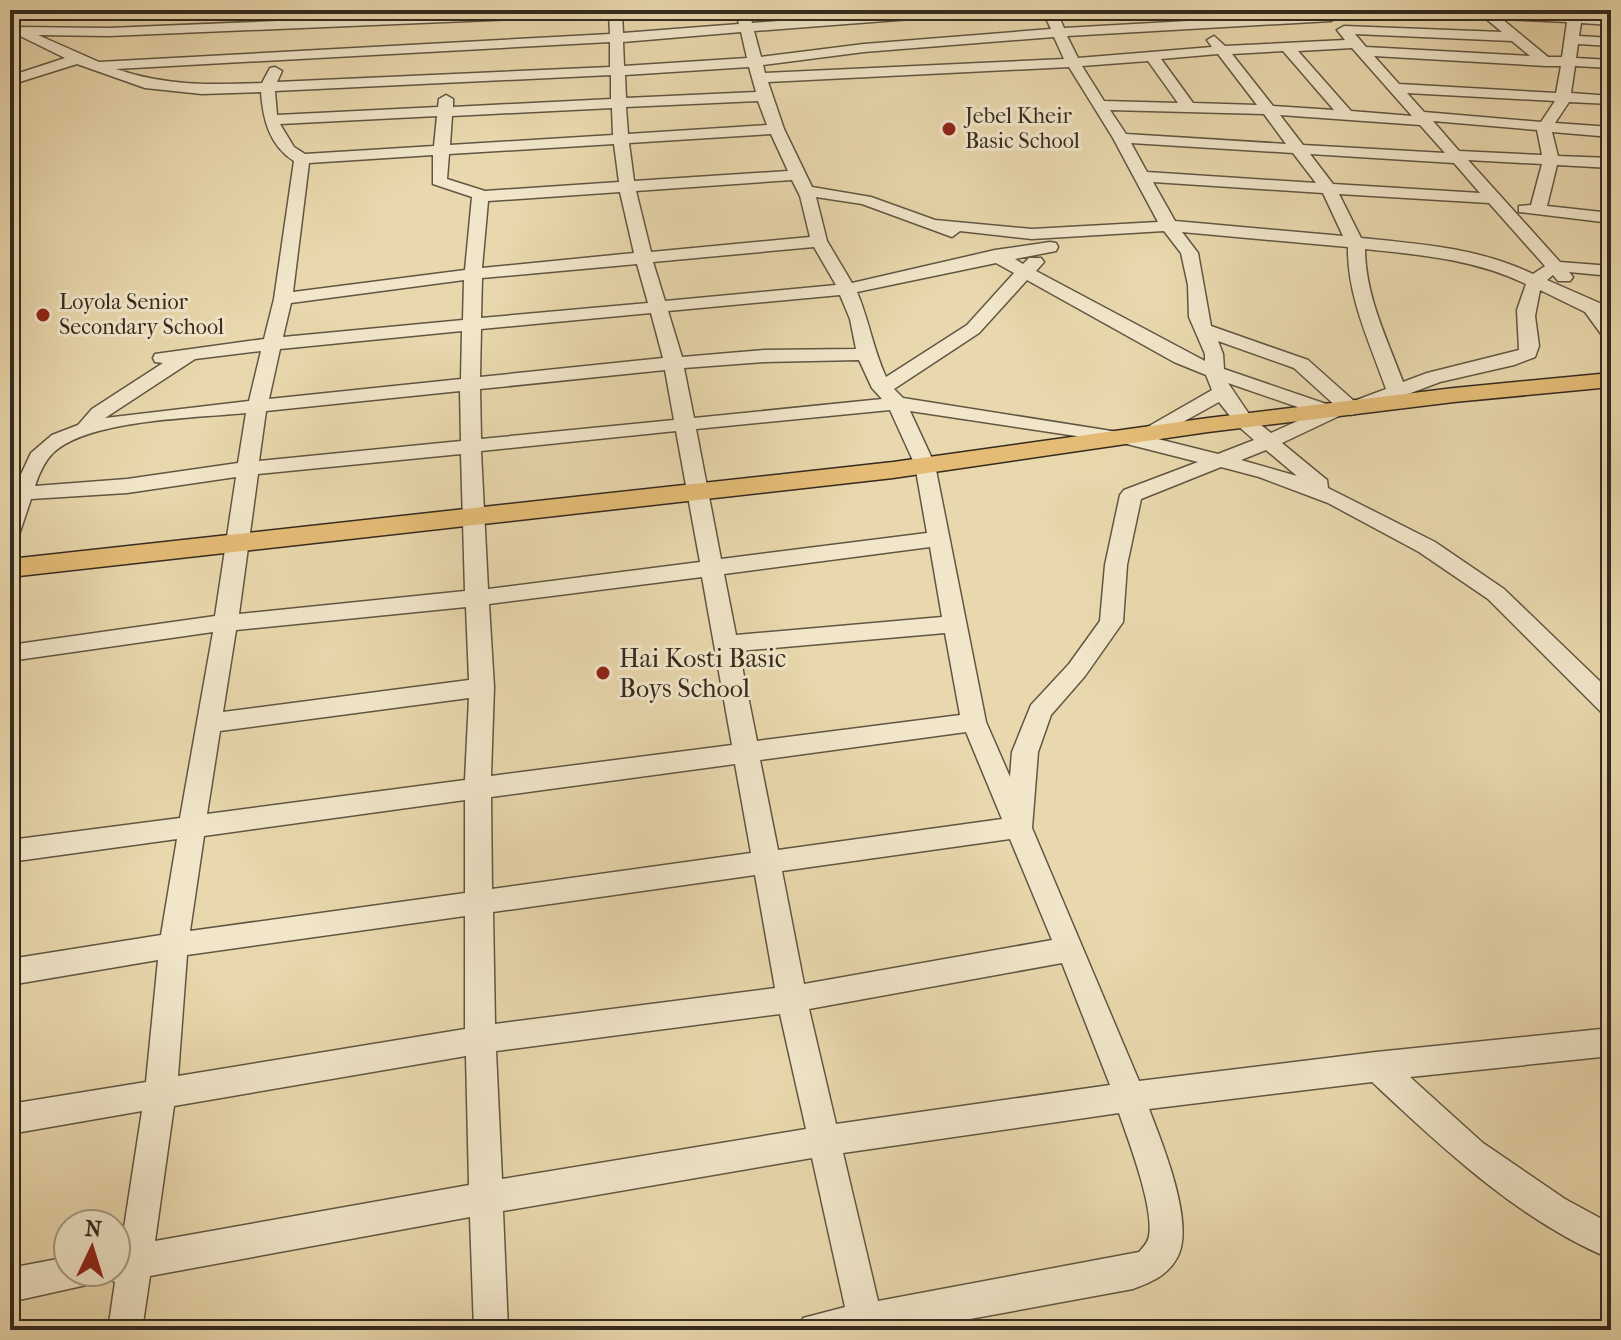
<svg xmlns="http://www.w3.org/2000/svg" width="1621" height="1340" font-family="'IM FELL French Canon',serif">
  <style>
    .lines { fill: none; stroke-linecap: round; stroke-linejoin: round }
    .minor-casing { stroke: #615642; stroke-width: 3 }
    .major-casing { stroke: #342a1f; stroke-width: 3 }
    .minor { fill: #f1e6ca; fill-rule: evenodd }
    .major { fill: #e4bc76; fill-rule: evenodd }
    .poi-dot { fill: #8f2418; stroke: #f1e6ca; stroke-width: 3 }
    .labels { text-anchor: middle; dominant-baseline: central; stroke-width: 6; stroke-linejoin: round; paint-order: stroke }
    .far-poi-label { font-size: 22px; fill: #342a1f; stroke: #f1e6ca; text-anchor: start }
    .poi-label { font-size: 26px; fill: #342a1f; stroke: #f1e6ca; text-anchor: start }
  </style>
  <rect width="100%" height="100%" fill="#e9d8ad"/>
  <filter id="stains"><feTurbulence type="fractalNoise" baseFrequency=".0025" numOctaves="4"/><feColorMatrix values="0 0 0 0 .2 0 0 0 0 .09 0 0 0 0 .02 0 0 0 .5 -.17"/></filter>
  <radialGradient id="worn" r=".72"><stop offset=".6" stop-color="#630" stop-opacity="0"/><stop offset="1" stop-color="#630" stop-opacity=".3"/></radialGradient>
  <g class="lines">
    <g class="minor-casing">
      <g id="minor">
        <path d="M 10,10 L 21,10 L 10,14 Z"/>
        <path d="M 541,10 L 642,10 L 622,14 L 623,33 L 739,24 L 735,10 L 749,10 L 752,23 L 926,10 L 983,10 L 976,14 L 754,31 L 761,57 L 864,44 L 1051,29 L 1042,10 L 1056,10 L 1064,28 L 1331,13 L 1338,17 L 1331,21 L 1067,36 L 1078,58 L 1212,47 L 1207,40 L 1214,36 L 1225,46 L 1345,40 L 1337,30 L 1344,26 L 1502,32 L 1485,18 L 1382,14 L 1375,10 L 1491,10 L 1569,15 L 1569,10 L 1583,10 L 1582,15 L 1611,17 L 1611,25 L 1581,23 L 1579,36 L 1611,38 L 1611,46 L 1578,44 L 1576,58 L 1611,60 L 1611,68 L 1575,66 L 1571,93 L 1611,96 L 1611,104 L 1569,102 L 1555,123 L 1611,127 L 1611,137 L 1552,132 L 1558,156 L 1611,158 L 1611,168 L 1557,165 L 1547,206 L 1611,213 L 1611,223 L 1519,212 L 1519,206 L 1531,205 L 1542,164 L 1468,160 L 1560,262 L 1611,266 L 1611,276 L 1569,272 L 1573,277 L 1570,281 L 1558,281 L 1553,275 L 1547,280 L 1611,308 L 1611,318 L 1608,318 L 1611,322 L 1611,340 L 1604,338 L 1585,312 L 1540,290 L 1535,316 L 1539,346 L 1535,357 L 1514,365 L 1440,382 L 1358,413 L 1351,415 L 1340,409 L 1339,416 L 1282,443 L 1327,480 L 1328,488 L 1435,542 L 1504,589 L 1611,692 L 1611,716 L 1602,713 L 1488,599 L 1419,552 L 1328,503 L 1259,477 L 1221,467 L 1141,499 L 1127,565 L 1123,622 L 1085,676 L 1051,715 L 1038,752 L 1032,828 L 1139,1081 L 1376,1052 L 1611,1028 L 1611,1056 L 1410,1077 L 1483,1143 L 1565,1199 L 1611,1224 L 1611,1259 C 1518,1220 1444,1149 1372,1082 L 1149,1109 C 1162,1143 1196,1225 1177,1258 C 1167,1276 1151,1282 1133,1289 L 910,1330 L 798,1330 L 803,1318 L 845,1307 L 812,1158 L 503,1211 L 508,1330 L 474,1330 L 470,1217 L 150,1276 L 142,1330 L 108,1330 L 115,1282 L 104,1277 L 102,1272 L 116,1272 L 116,1248 L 121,1247 L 142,1111 L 10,1134 L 10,1104 L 146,1082 L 158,960 L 10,985 L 10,959 L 161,935 L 177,839 L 10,862 L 10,840 L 180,818 L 213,632 L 10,661 L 10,645 L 215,616 L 236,477 L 127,493 L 31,499 L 18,538 L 10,540 L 10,498 L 31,453 L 52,435 L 78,425 L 92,409 L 163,363 L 155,362 L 153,358 L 155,354 L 264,339 L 274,299 L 294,161 C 269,145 263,119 261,92 L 202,94 L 145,88 L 77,64 L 10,85 L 10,76 L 65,58 L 10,31 L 17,27 L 109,28 ZM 609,15 L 610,34 L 99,62 L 38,35 L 109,36 ZM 1502,19 L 1567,22 L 1562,57 L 1548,57 ZM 741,32 L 747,58 L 624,66 L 623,42 ZM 1355,34 L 1512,41 L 1530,56 L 1366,47 ZM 1054,37 L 1064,59 L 765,73 L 763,65 L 864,52 ZM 610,42 L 610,67 L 277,82 L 282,71 L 275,67 L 270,68 L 262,83 C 211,85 165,86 116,69 ZM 1352,48 L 1412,116 L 1351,111 L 1298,51 ZM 1283,51 L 1334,110 L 1273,106 L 1232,54 ZM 1218,54 L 1257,105 L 1193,103 L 1161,59 ZM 1374,56 L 1546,66 L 1561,66 L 1556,93 L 1399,84 ZM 1148,61 L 1178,103 L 1104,101 L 1082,66 ZM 749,67 L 756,92 L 626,98 L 625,75 ZM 1069,67 L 1113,138 L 1158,222 L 1032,229 L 935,220 L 871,197 L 812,187 L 784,129 L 768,82 ZM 611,75 L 611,99 L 453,107 L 453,99 L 446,95 L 439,99 L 438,107 L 277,115 L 275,91 ZM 1407,93 L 1555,101 L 1541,122 L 1424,112 ZM 758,101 L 767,125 L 628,134 L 626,107 ZM 612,108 L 613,135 L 450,145 L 452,116 ZM 1110,110 L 1264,114 L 1286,144 L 1126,134 ZM 1280,115 L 1420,125 L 1445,153 L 1303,145 ZM 437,116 L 434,146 L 305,154 L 294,147 L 280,124 ZM 1433,121 L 1537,130 L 1542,155 L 1459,151 ZM 771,134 L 788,171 L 634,181 L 629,143 ZM 1131,143 L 1293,153 L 1316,183 L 1147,172 ZM 614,144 L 619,182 L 485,191 L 447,179 L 449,154 ZM 1310,154 L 1454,163 L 1480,193 L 1333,184 ZM 433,155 L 433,184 L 472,197 L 465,270 L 293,292 L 309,163 ZM 792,180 L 800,196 L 810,237 L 651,252 L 636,191 ZM 1153,182 L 1323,193 L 1343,236 L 1175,221 ZM 620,192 L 634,253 L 482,268 L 488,201 ZM 1339,194 L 1489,203 L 1545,266 L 1533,274 C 1479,248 1420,244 1361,238 ZM 816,197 L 862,204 L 952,237 L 960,231 L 1032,239 L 1164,231 L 1181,253 L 1188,285 L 1189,317 L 1205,354 L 1205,361 L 1036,271 L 1044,262 L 1041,258 L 1029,258 L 1023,264 L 1015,259 L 1056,251 L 1058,247 L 1056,243 L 1050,242 L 995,250 L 852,283 L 827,241 ZM 1182,232 L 1348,247 C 1347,296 1370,343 1386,389 L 1354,401 L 1308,360 L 1211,326 L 1198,253 ZM 814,247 L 836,285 L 665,301 L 653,262 ZM 1365,249 C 1421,255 1474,259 1526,284 L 1517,310 L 1519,350 L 1427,373 L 1403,382 C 1387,339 1365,295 1365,249 ZM 996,263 L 1014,273 L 967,325 L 886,377 C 873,349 869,320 857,292 ZM 637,264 L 648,303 L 481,318 L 482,278 ZM 464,280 L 463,320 L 283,337 L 291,303 ZM 1027,280 L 1174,362 L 1206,375 L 1212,390 L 1144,429 L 1143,436 L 903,398 L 894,389 L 979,333 ZM 840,295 L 850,319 L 856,349 L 764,350 L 682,357 L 668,311 ZM 651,313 L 663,358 L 480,377 L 481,329 ZM 462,331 L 461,379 L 269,399 L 280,349 ZM 1218,341 L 1294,368 L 1338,408 L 1224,369 L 1223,354 ZM 261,351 L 249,401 L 105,418 L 195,359 ZM 859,360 L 872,388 L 882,399 L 694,418 L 684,368 L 764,362 ZM 665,370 L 674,420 L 481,439 L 480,389 ZM 1228,383 L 1315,413 L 1271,433 L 1251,417 ZM 460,391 L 461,441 L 259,461 L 266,411 ZM 1219,402 L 1237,425 L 1254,440 L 1218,454 L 1154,438 ZM 890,410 L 915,465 L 927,533 L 721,559 L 696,429 ZM 910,411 L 1123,443 L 1198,462 L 1124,490 L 1120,495 L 1105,565 L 1100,621 L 1069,664 L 1031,705 L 1012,752 L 1010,777 L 986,722 L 935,465 ZM 246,413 L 238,463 L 127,479 L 35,486 C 39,474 44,462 53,453 C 89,419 197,418 246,413 ZM 676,431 L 700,562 L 488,589 L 481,451 ZM 1266,450 L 1297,476 L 1241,460 ZM 461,454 L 465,591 L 239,614 L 258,474 ZM 930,547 L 942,617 L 736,635 L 724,574 ZM 702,577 L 732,745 L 491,776 L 494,687 L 489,604 ZM 466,607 L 469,680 L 223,712 L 236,630 ZM 945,633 L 960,715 L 757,741 L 739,651 ZM 469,698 L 465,780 L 207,814 L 220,731 ZM 966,732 L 1002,819 L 778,850 L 760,760 ZM 735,764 L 751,853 L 492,889 L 491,797 ZM 465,800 L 465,893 L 190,931 L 204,836 ZM 1010,839 L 1052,940 L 804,984 L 782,871 ZM 755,875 L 775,988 L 495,1024 L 493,912 ZM 465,916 L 465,1029 L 178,1076 L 187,955 ZM 1062,963 L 1110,1085 L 836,1124 L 809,1009 ZM 780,1014 L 806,1129 L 502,1179 L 496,1051 ZM 466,1056 L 469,1185 L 155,1241 L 174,1106 ZM 1119,1113 C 1129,1142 1154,1207 1149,1236 C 1148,1243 1143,1247 1139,1252 L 878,1301 L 843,1153 Z"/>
        <path d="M 68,1257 L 68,1272 L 96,1272 L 91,1284 L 10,1302 L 10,1268 Z"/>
      </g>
    </g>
    <g class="major-casing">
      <path id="major" d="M 1611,373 L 1611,387 L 1454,402 L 1208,432 L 893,478 L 10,577 L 10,559 L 893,462 L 1208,418 L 1454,388 Z"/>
    </g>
    <use href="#minor" class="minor"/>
    <use href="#major" class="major"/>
  </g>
  <g class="poi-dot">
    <circle cx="949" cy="129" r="8"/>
    <circle cx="43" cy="315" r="8"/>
    <circle cx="603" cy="673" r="8"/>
  </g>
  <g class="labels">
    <g class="far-poi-label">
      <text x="965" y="116">Jebel Kheir<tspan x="965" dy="25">Basic School</tspan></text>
      <text x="59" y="302">Loyola Senior<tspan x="59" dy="25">Secondary School</tspan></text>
    </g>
    <g class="poi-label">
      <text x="619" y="658">Hai Kosti Basic<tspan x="619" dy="30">Boys School</tspan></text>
    </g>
  </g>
  <rect width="1621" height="1340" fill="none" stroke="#e9d8ad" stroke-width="40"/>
  <rect x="12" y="12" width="1597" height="1316" fill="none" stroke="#342a1f" stroke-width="4"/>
  <rect x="20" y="20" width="1581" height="1300" fill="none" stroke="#342a1f" stroke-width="2"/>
  <g transform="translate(92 1248) rotate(4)"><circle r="38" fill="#f1e6ca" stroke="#a59b86" stroke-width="2"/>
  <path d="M0-6L14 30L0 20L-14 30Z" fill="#8f2418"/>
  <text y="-12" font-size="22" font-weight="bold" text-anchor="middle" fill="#342a1f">N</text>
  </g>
  <rect width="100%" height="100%" filter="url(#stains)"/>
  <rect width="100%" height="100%" fill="url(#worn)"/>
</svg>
